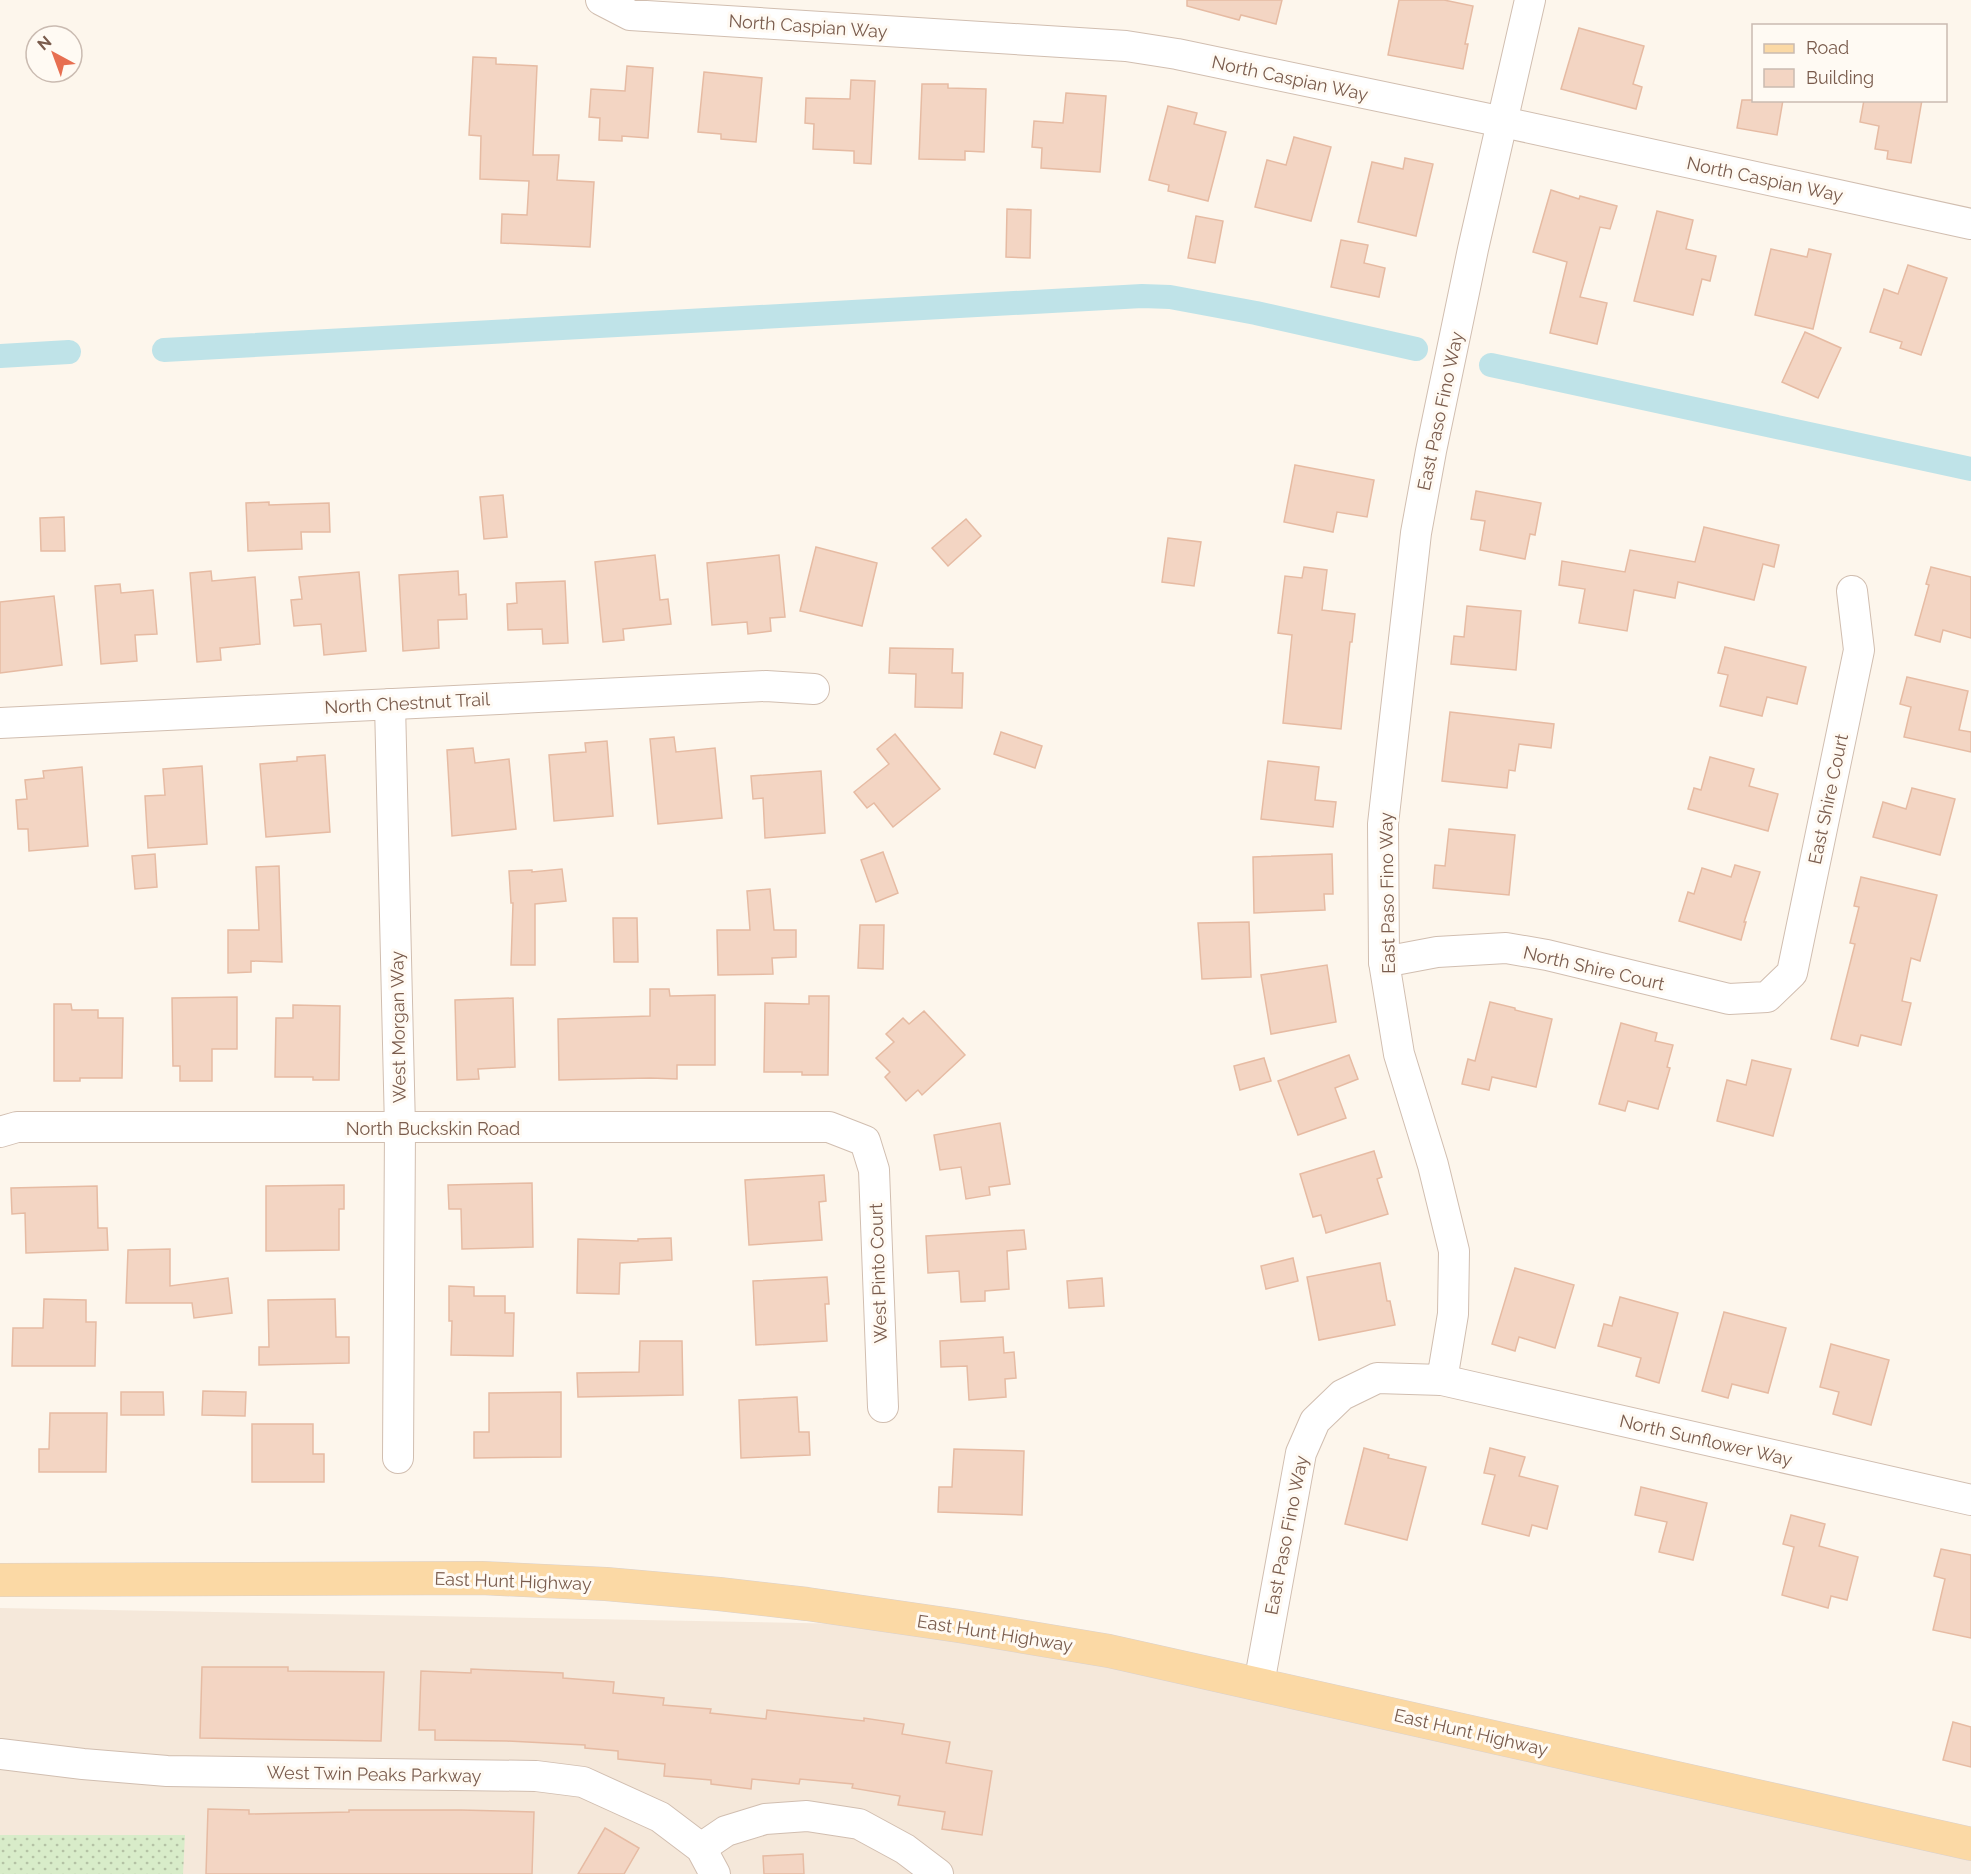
<svg xmlns="http://www.w3.org/2000/svg" width="1971" height="1874" font-family="Raleway,sans-serif">
  <style>
    .residential { fill: #f5e8da }
    .grass { fill: url(#grass-dots) }
    .lines { fill: none; stroke-linecap: round; stroke-linejoin: round }
    .canal { stroke: #bfe3e8; stroke-width: 24 }
    .building { fill: #f3d5c3; stroke: #e6bba3; stroke-width: 1.5 }
    .minor-casing { stroke: #d1beb0; stroke-width: 32 }
    .major-casing { stroke: #dad1cd; stroke-width: 34 }
    .minor { stroke: #fff; stroke-width: 30 }
    .major { stroke: #fbd9a5; stroke-width: 33 }
    .labels { text-anchor: middle; dominant-baseline: central; stroke-width: 6; stroke-linejoin: round; paint-order: stroke }
    .street-label { font-size: 18px; fill: #7a5c4d; stroke: #fffaf3 }
  </style>
  <defs>
    <pattern id="grass-dots" width="8" height="8" patternUnits="userSpaceOnUse" patternTransform="scale(1.5)"><rect width="8" height="8" fill="#d8ecc9"/><path d="M2 2h.1M6 6h.1" fill="none" stroke="#b4c2a5" stroke-width="1.8" stroke-linecap="round"/></pattern>
  </defs>
  <rect width="100%" height="100%" fill="#fdf6ec"/>
  <path class="residential" d="M 0,1608 L 959,1626 L 1971,1849 L 1971,1874 L 0,1874 Z"/>
  <path class="grass" d="M 0,1835 L 185,1835 L 183,1874 L 0,1874 Z"/>
  <g class="lines">
    <g class="canal">
      <path d="M 164,350 L 1142,296 L 1170,297 L 1256,313 L 1416,349"/>
      <path d="M 0,356 L 69,352"/>
      <path d="M 1491,365 L 1971,469"/>
    </g>
  </g>
  <g class="building">
    <path d="M 1187,0 L 1282,0 L 1276,24 L 1241,15 L 1239,20 L 1187,6 Z"/>
    <path d="M 1399,0 L 1444,0 L 1473,6 L 1465,44 L 1468,44 L 1463,69 L 1388,55 Z"/>
    <path d="M 1579,28 L 1644,46 L 1633,84 L 1642,87 L 1636,109 L 1561,89 Z"/>
    <path d="M 473,57 L 496,58 L 496,64 L 537,66 L 533,155 L 559,155 L 557,180 L 594,182 L 590,247 L 501,243 L 502,214 L 527,215 L 529,181 L 480,179 L 481,136 L 469,135 Z"/>
    <path d="M 627,66 L 653,68 L 648,138 L 622,136 L 622,141 L 599,140 L 600,118 L 589,117 L 591,89 L 625,91 Z"/>
    <path d="M 704,72 L 762,78 L 756,142 L 721,139 L 721,134 L 698,132 Z"/>
    <path d="M 851,80 L 875,81 L 871,164 L 854,163 L 854,151 L 813,149 L 814,124 L 805,123 L 806,98 L 850,99 Z"/>
    <path d="M 922,84 L 948,84 L 948,88 L 986,89 L 984,152 L 965,151 L 965,160 L 919,159 Z"/>
    <path d="M 1066,93 L 1106,96 L 1100,172 L 1041,168 L 1042,148 L 1032,147 L 1034,121 L 1063,123 Z"/>
    <path d="M 1742,100 L 1783,100 L 1777,135 L 1737,128 Z"/>
    <path d="M 1864,100 L 1922,100 L 1911,163 L 1887,159 L 1888,151 L 1875,149 L 1879,126 L 1860,122 Z"/>
    <path d="M 1168,106 L 1197,113 L 1194,124 L 1226,132 L 1208,201 L 1168,191 L 1169,185 L 1149,180 Z"/>
    <path d="M 1294,137 L 1331,147 L 1311,221 L 1255,207 L 1267,160 L 1286,165 Z"/>
    <path d="M 1405,158 L 1433,164 L 1416,236 L 1358,222 L 1372,162 L 1403,169 Z"/>
    <path d="M 1551,190 L 1579,199 L 1580,196 L 1617,206 L 1610,229 L 1600,227 L 1580,297 L 1607,303 L 1597,344 L 1550,333 L 1567,262 L 1533,252 Z"/>
    <path d="M 1007,209 L 1031,210 L 1030,258 L 1006,257 Z"/>
    <path d="M 1657,211 L 1693,220 L 1686,249 L 1716,256 L 1710,281 L 1702,279 L 1693,315 L 1634,301 Z"/>
    <path d="M 1196,216 L 1223,221 L 1215,263 L 1188,258 Z"/>
    <path d="M 1341,240 L 1368,245 L 1364,263 L 1385,268 L 1379,297 L 1331,287 Z"/>
    <path d="M 1771,249 L 1807,257 L 1809,249 L 1831,254 L 1813,329 L 1755,315 Z"/>
    <path d="M 1908,265 L 1947,278 L 1921,355 L 1900,348 L 1902,342 L 1870,332 L 1884,289 L 1898,294 Z"/>
    <path d="M 1805,332 L 1841,348 L 1818,398 L 1782,382 Z"/>
    <path d="M 1295,465 L 1374,480 L 1367,517 L 1337,512 L 1333,532 L 1284,522 Z"/>
    <path d="M 1476,491 L 1541,503 L 1535,535 L 1530,534 L 1525,559 L 1480,550 L 1485,521 L 1471,519 Z"/>
    <path d="M 503,495 L 507,537 L 484,539 L 480,497 Z"/>
    <path d="M 269,502 L 269,505 L 329,503 L 330,532 L 301,532 L 302,549 L 248,551 L 246,503 Z"/>
    <path d="M 64,517 L 65,551 L 41,551 L 40,518 Z"/>
    <path d="M 966,519 L 981,536 L 948,566 L 932,548 Z"/>
    <path d="M 1704,527 L 1779,545 L 1774,567 L 1763,564 L 1754,600 L 1678,582 L 1675,598 L 1634,590 L 1627,631 L 1579,623 L 1585,589 L 1559,585 L 1562,561 L 1625,572 L 1630,550 L 1695,562 Z"/>
    <path d="M 1168,538 L 1201,542 L 1194,586 L 1162,582 Z"/>
    <path d="M 816,547 L 877,563 L 862,626 L 800,611 Z"/>
    <path d="M 655,555 L 660,600 L 668,599 L 671,624 L 623,629 L 624,640 L 603,642 L 595,562 Z"/>
    <path d="M 779,555 L 785,617 L 770,618 L 771,631 L 748,634 L 747,622 L 712,625 L 707,563 Z"/>
    <path d="M 1304,567 L 1327,570 L 1322,610 L 1355,614 L 1352,642 L 1350,642 L 1341,729 L 1283,723 L 1292,635 L 1278,633 L 1285,576 L 1302,578 Z"/>
    <path d="M 1931,567 L 1971,577 L 1971,638 L 1943,630 L 1940,642 L 1915,635 L 1929,585 L 1926,584 Z"/>
    <path d="M 211,571 L 212,581 L 255,577 L 260,644 L 220,648 L 221,660 L 197,662 L 190,573 Z"/>
    <path d="M 458,571 L 459,595 L 466,594 L 467,619 L 438,620 L 439,648 L 403,651 L 399,575 Z"/>
    <path d="M 359,572 L 366,651 L 324,655 L 321,624 L 294,626 L 291,600 L 302,599 L 299,577 Z"/>
    <path d="M 565,581 L 568,643 L 543,644 L 542,629 L 508,630 L 507,604 L 517,603 L 516,583 Z"/>
    <path d="M 120,584 L 121,593 L 153,590 L 157,634 L 135,635 L 137,661 L 101,664 L 95,586 Z"/>
    <path d="M 54,596 L 62,665 L 0,673 L 0,602 Z"/>
    <path d="M 1467,606 L 1521,611 L 1516,670 L 1451,664 L 1454,636 L 1464,637 Z"/>
    <path d="M 1725,647 L 1806,667 L 1797,704 L 1767,697 L 1762,716 L 1720,706 L 1728,675 L 1718,673 Z"/>
    <path d="M 890,648 L 953,649 L 952,673 L 963,673 L 962,708 L 915,707 L 916,674 L 889,673 Z"/>
    <path d="M 1907,677 L 1968,691 L 1959,730 L 1971,732 L 1971,752 L 1904,737 L 1911,707 L 1900,704 Z"/>
    <path d="M 1450,712 L 1554,724 L 1551,748 L 1519,744 L 1515,771 L 1509,770 L 1507,788 L 1442,781 Z"/>
    <path d="M 1001,732 L 1042,746 L 1035,768 L 994,754 Z"/>
    <path d="M 895,734 L 940,789 L 893,827 L 874,803 L 867,808 L 854,792 L 889,764 L 877,749 Z"/>
    <path d="M 674,737 L 676,752 L 715,748 L 722,818 L 658,824 L 650,739 Z"/>
    <path d="M 607,741 L 613,816 L 554,821 L 549,755 L 586,752 L 585,743 Z"/>
    <path d="M 473,748 L 475,763 L 509,759 L 516,829 L 452,836 L 447,750 Z"/>
    <path d="M 325,755 L 330,832 L 266,837 L 260,764 L 297,761 L 297,757 Z"/>
    <path d="M 1710,757 L 1754,769 L 1749,786 L 1778,794 L 1768,831 L 1688,809 L 1694,788 L 1701,790 Z"/>
    <path d="M 1268,761 L 1319,767 L 1315,800 L 1336,802 L 1333,827 L 1261,819 Z"/>
    <path d="M 202,766 L 207,844 L 148,848 L 145,796 L 165,795 L 163,769 Z"/>
    <path d="M 82,767 L 88,846 L 29,851 L 28,829 L 18,829 L 16,800 L 27,799 L 25,780 L 44,778 L 43,771 Z"/>
    <path d="M 821,771 L 825,833 L 765,838 L 763,798 L 753,799 L 751,776 Z"/>
    <path d="M 1912,788 L 1955,799 L 1940,855 L 1873,837 L 1883,802 L 1906,809 Z"/>
    <path d="M 1449,829 L 1515,835 L 1509,895 L 1433,888 L 1435,865 L 1445,866 Z"/>
    <path d="M 883,852 L 898,893 L 876,902 L 861,860 Z"/>
    <path d="M 155,854 L 157,887 L 135,889 L 132,856 Z"/>
    <path d="M 1332,854 L 1333,894 L 1324,894 L 1325,910 L 1254,913 L 1253,857 Z"/>
    <path d="M 1735,865 L 1760,872 L 1744,922 L 1746,922 L 1741,940 L 1679,921 L 1688,892 L 1694,894 L 1702,868 L 1731,877 Z"/>
    <path d="M 279,866 L 282,962 L 251,961 L 251,972 L 228,973 L 228,930 L 259,930 L 256,867 Z"/>
    <path d="M 562,869 L 566,901 L 535,904 L 535,965 L 511,965 L 513,903 L 511,903 L 509,871 L 532,870 L 532,872 Z"/>
    <path d="M 1861,877 L 1937,895 L 1920,961 L 1911,958 L 1902,1001 L 1911,1003 L 1901,1045 L 1861,1035 L 1858,1046 L 1831,1039 L 1855,944 L 1850,943 L 1859,907 L 1854,906 Z"/>
    <path d="M 770,889 L 774,930 L 796,930 L 796,957 L 772,958 L 773,974 L 718,975 L 717,930 L 750,930 L 747,891 Z"/>
    <path d="M 613,918 L 637,918 L 638,962 L 614,962 Z"/>
    <path d="M 1249,922 L 1251,977 L 1202,979 L 1198,923 Z"/>
    <path d="M 860,925 L 884,925 L 883,969 L 858,968 Z"/>
    <path d="M 1327,965 L 1336,1022 L 1271,1034 L 1261,975 Z"/>
    <path d="M 650,989 L 669,989 L 670,996 L 715,995 L 715,1065 L 677,1065 L 677,1079 L 650,1078 L 559,1080 L 558,1019 L 650,1016 Z"/>
    <path d="M 809,996 L 829,996 L 828,1075 L 802,1075 L 802,1072 L 764,1072 L 765,1003 L 809,1004 Z"/>
    <path d="M 237,997 L 237,1049 L 212,1049 L 212,1081 L 180,1081 L 180,1066 L 173,1066 L 172,998 Z"/>
    <path d="M 513,998 L 515,1067 L 478,1069 L 479,1079 L 457,1080 L 455,1000 Z"/>
    <path d="M 1490,1002 L 1515,1008 L 1515,1010 L 1552,1019 L 1536,1087 L 1492,1077 L 1489,1090 L 1462,1084 L 1468,1059 L 1475,1061 Z"/>
    <path d="M 54,1004 L 71,1004 L 72,1010 L 98,1010 L 98,1018 L 123,1018 L 122,1078 L 80,1078 L 80,1081 L 54,1081 Z"/>
    <path d="M 293,1005 L 340,1006 L 339,1080 L 313,1080 L 313,1077 L 275,1077 L 276,1018 L 293,1018 Z"/>
    <path d="M 924,1011 L 965,1055 L 922,1095 L 918,1090 L 906,1101 L 885,1077 L 890,1072 L 876,1058 L 894,1042 L 886,1034 L 903,1018 L 909,1024 Z"/>
    <path d="M 1621,1023 L 1657,1033 L 1655,1041 L 1673,1045 L 1667,1067 L 1670,1068 L 1658,1109 L 1628,1101 L 1625,1111 L 1599,1104 Z"/>
    <path d="M 1349,1055 L 1358,1079 L 1335,1088 L 1346,1118 L 1298,1135 L 1278,1081 Z"/>
    <path d="M 1264,1058 L 1271,1081 L 1240,1090 L 1234,1066 Z"/>
    <path d="M 1752,1060 L 1791,1069 L 1773,1136 L 1717,1121 L 1727,1080 L 1746,1085 Z"/>
    <path d="M 1000,1123 L 1010,1184 L 989,1187 L 990,1195 L 966,1199 L 961,1167 L 940,1170 L 934,1135 Z"/>
    <path d="M 1374,1151 L 1382,1177 L 1377,1179 L 1388,1214 L 1326,1233 L 1321,1215 L 1313,1217 L 1300,1174 Z"/>
    <path d="M 824,1175 L 826,1201 L 819,1202 L 822,1240 L 749,1245 L 745,1180 Z"/>
    <path d="M 532,1183 L 533,1247 L 462,1249 L 461,1209 L 449,1209 L 448,1185 Z"/>
    <path d="M 344,1185 L 344,1209 L 339,1209 L 339,1250 L 266,1251 L 266,1186 Z"/>
    <path d="M 97,1186 L 98,1228 L 107,1228 L 108,1250 L 26,1253 L 25,1213 L 12,1214 L 11,1188 Z"/>
    <path d="M 1024,1230 L 1026,1249 L 1007,1251 L 1009,1289 L 985,1291 L 985,1301 L 961,1302 L 959,1271 L 928,1273 L 926,1236 Z"/>
    <path d="M 671,1238 L 672,1260 L 620,1263 L 619,1294 L 577,1293 L 578,1239 L 638,1241 L 638,1239 Z"/>
    <path d="M 170,1249 L 170,1286 L 228,1278 L 232,1313 L 194,1318 L 192,1303 L 126,1303 L 128,1250 Z"/>
    <path d="M 1293,1258 L 1298,1281 L 1266,1289 L 1261,1266 Z"/>
    <path d="M 1380,1263 L 1387,1301 L 1390,1301 L 1395,1325 L 1319,1340 L 1307,1277 Z"/>
    <path d="M 1515,1268 L 1574,1285 L 1555,1348 L 1519,1337 L 1515,1351 L 1492,1344 Z"/>
    <path d="M 827,1277 L 829,1304 L 825,1304 L 827,1341 L 756,1345 L 753,1281 Z"/>
    <path d="M 1102,1278 L 1104,1306 L 1069,1308 L 1067,1281 Z"/>
    <path d="M 449,1286 L 474,1287 L 474,1296 L 505,1296 L 505,1313 L 514,1313 L 513,1356 L 451,1355 L 452,1321 L 449,1321 Z"/>
    <path d="M 1620,1297 L 1678,1313 L 1659,1383 L 1636,1376 L 1641,1358 L 1598,1346 L 1604,1324 L 1612,1326 Z"/>
    <path d="M 44,1299 L 86,1300 L 86,1322 L 96,1322 L 95,1366 L 12,1366 L 13,1328 L 43,1328 Z"/>
    <path d="M 335,1299 L 336,1337 L 349,1337 L 349,1363 L 259,1365 L 259,1347 L 269,1347 L 268,1300 Z"/>
    <path d="M 1724,1312 L 1786,1328 L 1768,1393 L 1732,1384 L 1728,1398 L 1702,1391 Z"/>
    <path d="M 1003,1337 L 1004,1353 L 1014,1352 L 1016,1378 L 1005,1379 L 1006,1397 L 969,1400 L 967,1366 L 941,1367 L 940,1341 Z"/>
    <path d="M 640,1341 L 682,1341 L 683,1395 L 578,1397 L 577,1373 L 639,1372 Z"/>
    <path d="M 1831,1344 L 1889,1360 L 1871,1425 L 1833,1414 L 1839,1392 L 1820,1387 Z"/>
    <path d="M 203,1391 L 246,1392 L 245,1416 L 202,1415 Z"/>
    <path d="M 121,1392 L 163,1392 L 164,1415 L 121,1415 Z"/>
    <path d="M 561,1392 L 561,1457 L 474,1458 L 474,1432 L 489,1432 L 489,1393 Z"/>
    <path d="M 797,1397 L 799,1432 L 809,1432 L 810,1455 L 741,1458 L 739,1400 Z"/>
    <path d="M 50,1413 L 107,1413 L 106,1472 L 39,1472 L 39,1449 L 49,1449 Z"/>
    <path d="M 252,1424 L 313,1424 L 313,1454 L 324,1454 L 324,1482 L 252,1482 Z"/>
    <path d="M 1364,1448 L 1389,1455 L 1388,1458 L 1426,1467 L 1407,1540 L 1345,1524 Z"/>
    <path d="M 1490,1448 L 1525,1457 L 1519,1476 L 1558,1486 L 1547,1529 L 1532,1525 L 1529,1536 L 1482,1524 L 1495,1475 L 1484,1473 Z"/>
    <path d="M 954,1449 L 1024,1451 L 1022,1515 L 938,1512 L 939,1487 L 952,1487 Z"/>
    <path d="M 1641,1487 L 1707,1503 L 1693,1560 L 1659,1552 L 1667,1522 L 1635,1515 Z"/>
    <path d="M 1791,1515 L 1825,1524 L 1819,1546 L 1858,1557 L 1847,1600 L 1831,1596 L 1828,1608 L 1782,1595 L 1794,1547 L 1783,1544 Z"/>
    <path d="M 1941,1549 L 1971,1555 L 1971,1638 L 1933,1630 L 1945,1579 L 1934,1576 Z"/>
    <path d="M 202,1667 L 288,1667 L 288,1671 L 384,1672 L 381,1741 L 200,1738 Z"/>
    <path d="M 471,1669 L 563,1673 L 563,1678 L 614,1682 L 613,1693 L 664,1698 L 663,1705 L 711,1709 L 710,1713 L 766,1719 L 767,1710 L 864,1721 L 864,1718 L 904,1724 L 902,1734 L 950,1742 L 946,1763 L 992,1771 L 982,1835 L 942,1829 L 945,1812 L 898,1805 L 900,1796 L 852,1788 L 853,1784 L 800,1779 L 799,1784 L 752,1779 L 751,1789 L 711,1784 L 711,1780 L 664,1776 L 665,1764 L 618,1759 L 618,1751 L 585,1748 L 585,1745 L 507,1741 L 435,1740 L 435,1730 L 419,1730 L 421,1671 L 471,1673 Z"/>
    <path d="M 1953,1722 L 1971,1727 L 1971,1767 L 1943,1760 Z"/>
    <path d="M 208,1809 L 249,1810 L 249,1814 L 349,1812 L 349,1810 L 461,1810 L 534,1812 L 532,1874 L 206,1874 Z"/>
    <path d="M 605,1828 L 639,1848 L 624,1874 L 578,1874 Z"/>
    <path d="M 803,1854 L 804,1874 L 764,1874 L 763,1856 Z"/>
  </g>
  <g class="lines">
    <g class="minor-casing">
      <g id="minor">
        <path d="M 601,0 L 630,15 L 1126,46 L 1177,54 L 1503,122 L 1971,224"/>
        <path d="M 390,704 L 400,1128 L 398,1458"/>
        <path d="M 0,723 L 766,686 L 814,689"/>
        <path d="M 1384,962 L 1437,952 L 1506,948 L 1547,955 L 1729,999 L 1767,997 L 1792,973 L 1859,650 L 1852,591"/>
        <path d="M 0,1132 L 17,1127 L 829,1127 L 865,1141 L 874,1170 L 883,1407"/>
        <path d="M 1442,1380 L 1971,1500"/>
        <path d="M 1259,1684 L 1301,1453 L 1315,1421 L 1342,1395 L 1377,1378 L 1442,1380 L 1453,1314 L 1454,1251 L 1433,1165 L 1399,1054 L 1384,962 L 1383,824 L 1416,533 L 1431,451 L 1473,249 L 1530,0"/>
        <path d="M 0,1754 L 83,1764 L 167,1771 L 536,1776 L 583,1782 L 660,1817 L 701,1848 L 715,1874"/>
        <path d="M 701,1848 L 726,1831 L 765,1819 L 807,1816 L 859,1824 L 905,1849 L 938,1874"/>
      </g>
    </g>
    <g class="major-casing">
      <path id="major" d="M 0,1580 L 481,1578 L 606,1584 L 719,1594 L 807,1604 L 959,1626 L 1109,1651 L 1971,1844"/>
    </g>
    <use href="#minor" class="minor"/>
    <use href="#major" class="major"/>
  </g>
  <g class="labels">
    <g class="street-label">
      <text transform="translate(808 26) rotate(4)">North Caspian Way</text>
      <text transform="translate(1290 78) rotate(12)">North Caspian Way</text>
      <text transform="translate(1765 179) rotate(12)">North Caspian Way</text>
      <text transform="translate(1440 411) rotate(-78)">East Paso Fino Way</text>
      <text transform="translate(407 703) rotate(-3)">North Chestnut Trail</text>
      <text transform="translate(1828 799) rotate(-78)">East Shire Court</text>
      <text transform="translate(1387 893) rotate(-91)">East Paso Fino Way</text>
      <text transform="translate(1594 968) rotate(13)">North Shire Court</text>
      <text transform="translate(398 1027) rotate(-91)">West Morgan Way</text>
      <text x="433" y="1128">North Buckskin Road</text>
      <text transform="translate(878 1273) rotate(-92)">West Pinto Court</text>
      <text transform="translate(1706 1440) rotate(13)">North Sunflower Way</text>
      <text transform="translate(1286 1535) rotate(-79)">East Paso Fino Way</text>
      <text transform="translate(513 1581) rotate(2)">East Hunt Highway</text>
      <text transform="translate(995 1633) rotate(9)">East Hunt Highway</text>
      <text transform="translate(1471 1732) rotate(13)">East Hunt Highway</text>
      <text transform="translate(374 1774) rotate(1)">West Twin Peaks Parkway</text>
    </g>
  </g>
  <rect x="1752" y="24" width="195" height="78" fill="#fffaf3" stroke="#cabbb1" stroke-width="1.5"/>
  <rect x="1764" y="44" width="30" height="9" fill="#fbd9a5" stroke="#cabbb1" stroke-width="1.5"/>
  <text x="1806" y="54" font-size="18" fill="#7a5c4d">Road</text>
  <rect x="1764" y="69" width="30" height="18" fill="#f3d5c3" stroke="#cabbb1" stroke-width="1.5"/>
  <text x="1806" y="84" font-size="18" fill="#7a5c4d">Building</text>
  <g transform="translate(54 54) rotate(319)"><circle r="28" fill="#fffaf3" stroke="#cabbb1" stroke-width="1.5"/>
  <path d="M0-4.5L10 22L0 15L-10 22Z" fill="#e76f51"/>
  <text y="-9" font-size="16" font-weight="bold" text-anchor="middle" fill="#7a5c4d">N</text>
  </g>
</svg>
